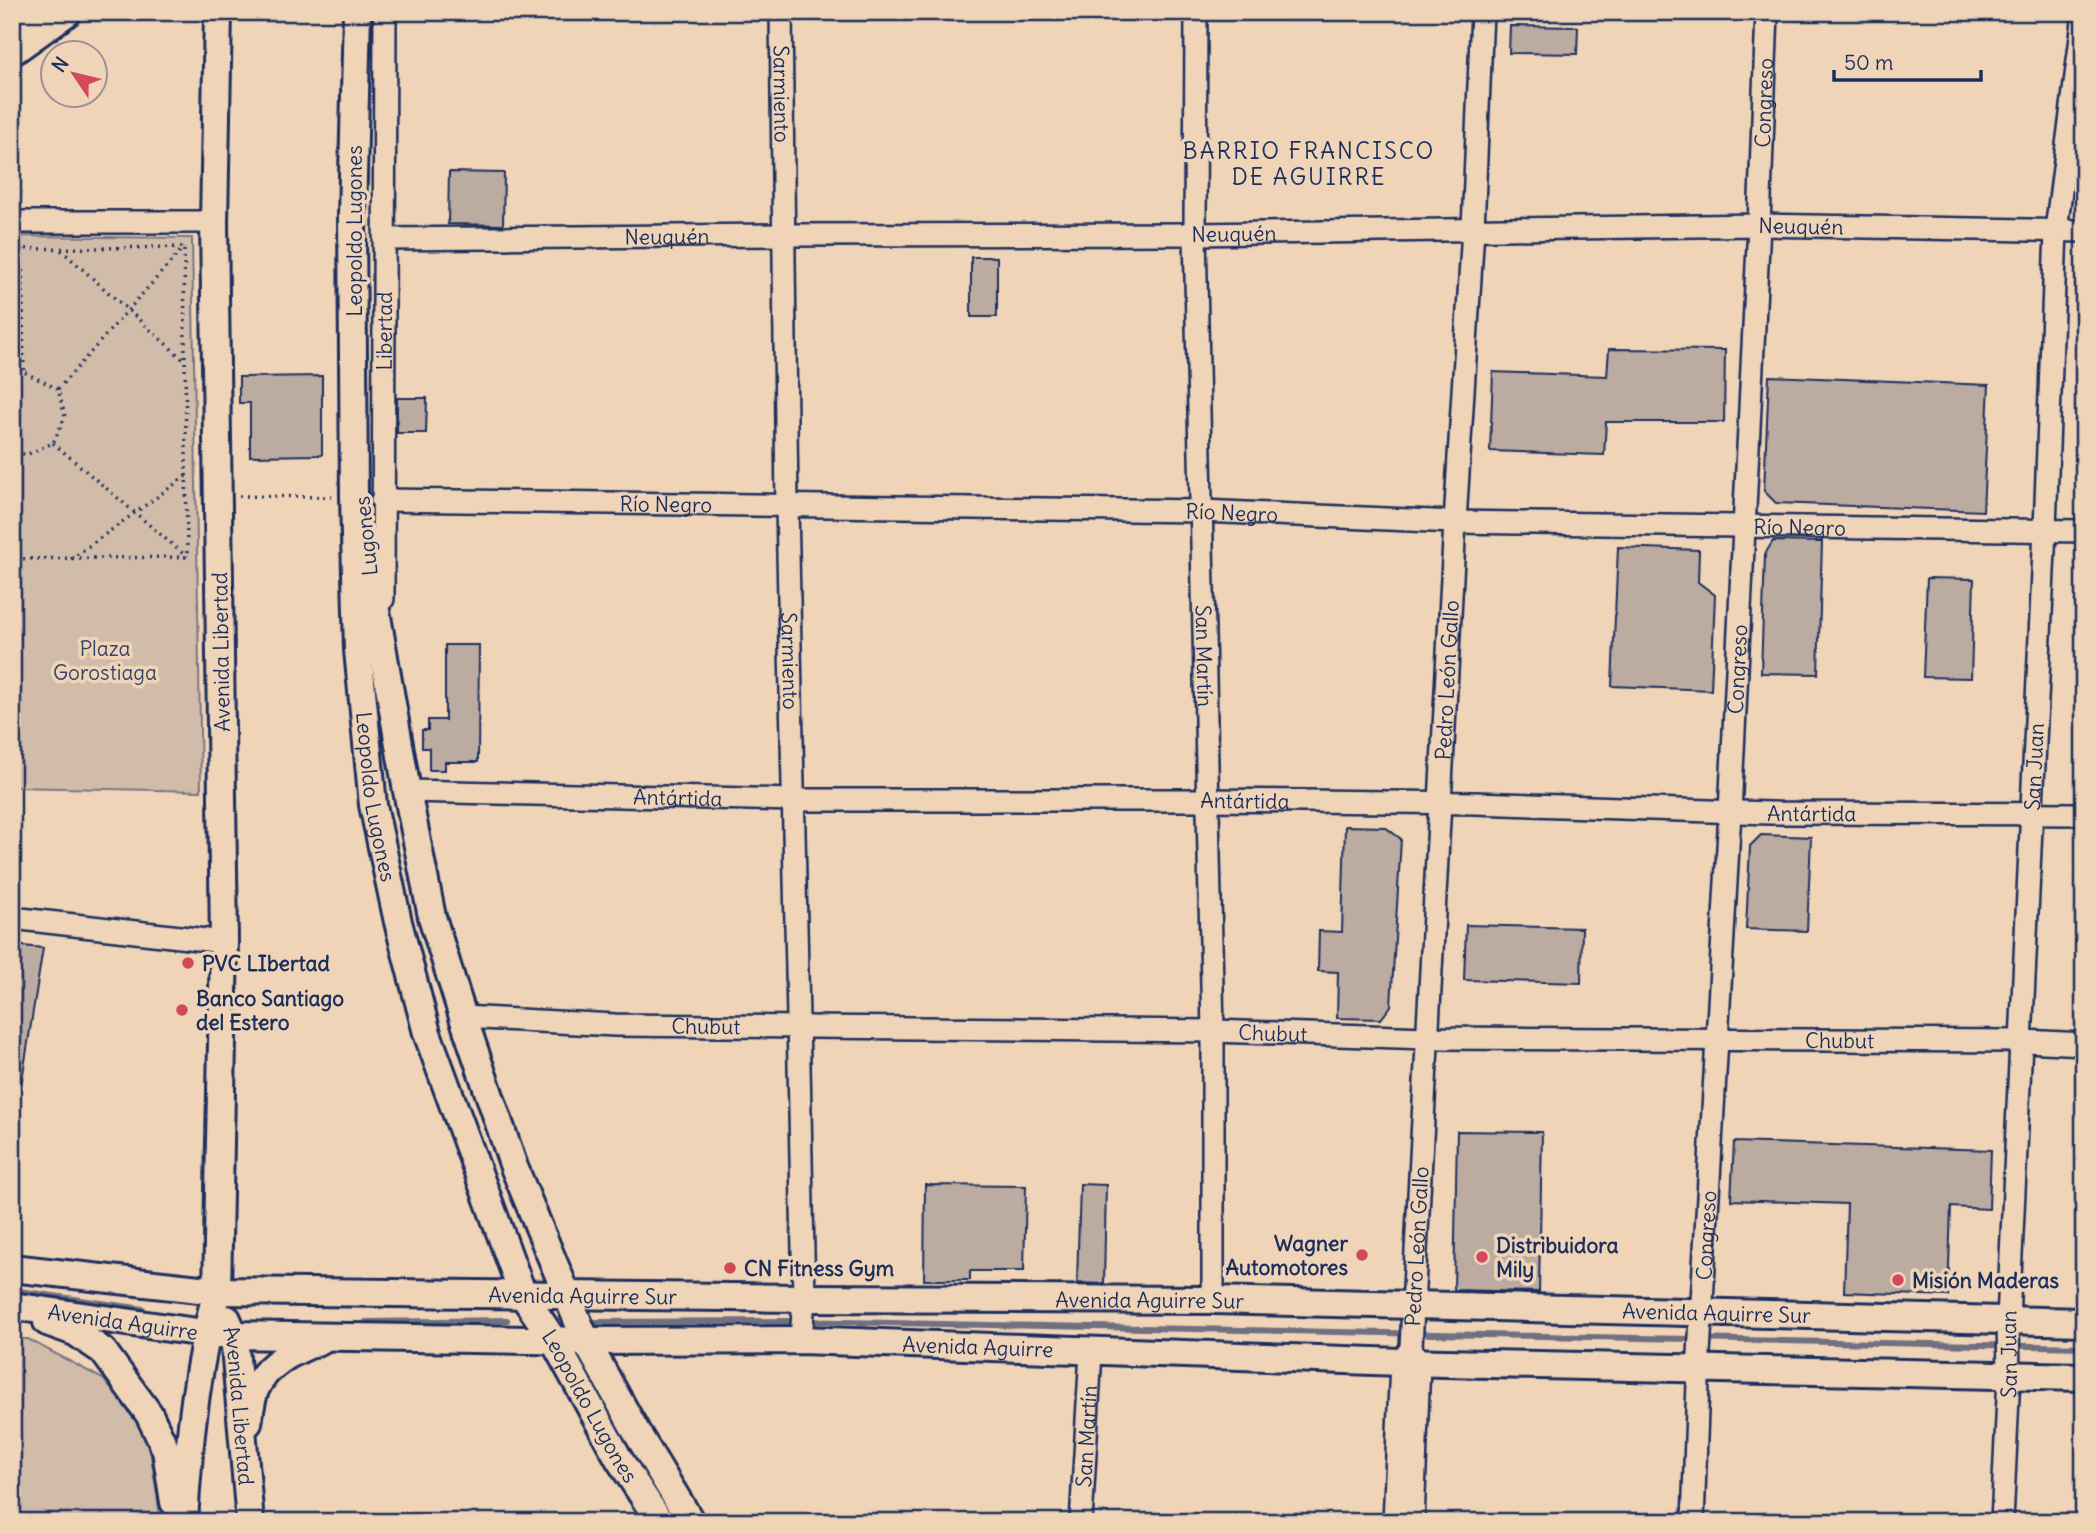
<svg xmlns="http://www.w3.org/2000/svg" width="2096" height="1534" font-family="Delius,sans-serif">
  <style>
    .green { fill: #d1bcaa; stroke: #767684; stroke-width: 2 }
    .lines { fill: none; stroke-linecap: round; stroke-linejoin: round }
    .stream { stroke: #6f7081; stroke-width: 6 }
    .building { fill: #bbaba1; stroke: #1b2f5e; stroke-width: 2 }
    .minor-casing { stroke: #1b2f5e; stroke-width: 26 }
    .major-casing { stroke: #1b2f5e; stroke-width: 32 }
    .path { stroke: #1b2f5e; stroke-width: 3.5; stroke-dasharray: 2 5; stroke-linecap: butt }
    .minor { stroke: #f0d4b7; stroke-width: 21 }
    .major { stroke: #f0d4b7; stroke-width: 26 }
    .poi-dot { fill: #d1495b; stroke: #f0d4b7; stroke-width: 2.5 }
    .labels { text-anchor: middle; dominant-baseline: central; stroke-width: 7; stroke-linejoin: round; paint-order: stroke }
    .street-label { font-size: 21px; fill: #1b2f5e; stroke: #f0d4b7 }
    .park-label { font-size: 21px; fill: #364469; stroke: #f0d4b7 }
    .poi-label { font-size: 21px; font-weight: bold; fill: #1b2f5e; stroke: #f0d4b7; text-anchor: start }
    .neighbourhood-label { font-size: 23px; letter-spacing: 2px; fill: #1b2f5e; stroke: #f0d4b7 }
  </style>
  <rect width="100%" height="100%" fill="#f0d4b7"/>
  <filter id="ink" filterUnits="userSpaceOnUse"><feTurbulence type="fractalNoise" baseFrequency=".0143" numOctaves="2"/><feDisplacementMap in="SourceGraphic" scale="14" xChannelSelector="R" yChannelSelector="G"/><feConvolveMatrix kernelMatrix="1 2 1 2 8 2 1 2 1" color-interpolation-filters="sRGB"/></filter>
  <g filter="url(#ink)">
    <g class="green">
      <path d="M 12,236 L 192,238 L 201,791 L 12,787 Z"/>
      <path d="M 12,1339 L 28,1339 L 103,1379 L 148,1436 L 161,1522 L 12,1522 Z"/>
    </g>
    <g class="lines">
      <g class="stream">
        <path d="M 12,1290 L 143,1309"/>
        <path d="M 366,1322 L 507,1320"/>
        <path d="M 590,1322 L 794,1321 L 2084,1347"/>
      </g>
    </g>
    <g class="building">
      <path d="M 1510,26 L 1578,27 L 1577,54 L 1509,53 Z"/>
      <path d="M 449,172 L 504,173 L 503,225 L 448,224 Z"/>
      <rect x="971" y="257" width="26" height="60"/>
      <path d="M 1609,349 L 1725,350 L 1724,422 L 1606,422 L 1604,455 L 1490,451 L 1493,372 L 1607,376 Z"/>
      <path d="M 322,376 L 322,455 L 250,456 L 250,403 L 239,403 L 239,377 Z"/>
      <path d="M 1769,376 L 1989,385 L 1983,511 L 1776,503 L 1764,491 Z"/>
      <path d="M 397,398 L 427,398 L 426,433 L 397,433 Z"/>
      <path d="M 1773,541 L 1822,542 L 1818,674 L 1761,673 L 1765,554 Z"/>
      <path d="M 1618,547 L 1699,550 L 1698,582 L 1715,595 L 1711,690 L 1612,686 Z"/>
      <path d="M 1927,578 L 1974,579 L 1971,678 L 1923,677 Z"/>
      <path d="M 445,645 L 479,645 L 478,762 L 445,762 L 445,770 L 429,770 L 429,748 L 422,748 L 422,730 L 428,730 L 428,720 L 445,720 Z"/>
      <path d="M 1345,826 L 1385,827 L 1401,839 L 1391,1006 L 1381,1019 L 1337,1018 L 1338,972 L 1318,971 L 1319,931 L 1342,932 Z"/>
      <path d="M 1761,835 L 1811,837 L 1807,931 L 1746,929 L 1750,846 Z"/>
      <path d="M 1466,925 L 1582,928 L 1581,983 L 1464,980 Z"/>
      <path d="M 12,945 L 43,948 L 21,1087 L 12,1087 Z"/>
      <path d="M 1457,1131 L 1542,1132 L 1539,1292 L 1454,1290 Z"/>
      <path d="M 1734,1142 L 1991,1150 L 1989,1209 L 1951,1207 L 1948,1296 L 1844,1292 L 1847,1204 L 1731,1200 Z"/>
      <path d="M 1080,1184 L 1106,1185 L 1104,1284 L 1077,1283 Z"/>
      <path d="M 925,1185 L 1026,1186 L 1024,1271 L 970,1271 L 970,1280 L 924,1280 Z"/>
    </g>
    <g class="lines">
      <g class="minor-casing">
        <g id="minor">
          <path id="s1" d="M 781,12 L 787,506 L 804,1298 L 801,1340"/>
          <path id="s2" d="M 1196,12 L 1195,234 L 1213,1031 L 1213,1300"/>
          <path d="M 12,33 L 38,12"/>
          <path d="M 12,222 L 214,222"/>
          <path id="s3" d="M 385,239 L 783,235 L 1195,234 L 1759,225 L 2084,231"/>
          <path id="s4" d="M 382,500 L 1202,511 L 1455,522 L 2084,531"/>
          <path id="s5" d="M 383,599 L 385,12"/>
          <path id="s6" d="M 407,791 L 793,800 L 1207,800 L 1475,803 L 1770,813 L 2084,814"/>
          <path d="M 12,918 L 224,942"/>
          <path id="s7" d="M 463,1017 L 615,1025 L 1213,1031 L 1428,1038 L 2023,1041 L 2084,1044"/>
          <path id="s8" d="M 1081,1522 L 1091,1352"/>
          <path d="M 1394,1522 L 1401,1362 L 1409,1351"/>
          <path id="s9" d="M 1413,1522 L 1419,1363 L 1411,1348 L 1413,1307 L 1455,522 L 1473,229 L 1482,12"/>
          <path id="s10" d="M 1693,1522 L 1699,1354 L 1730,812 L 1759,225 L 1767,12"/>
          <path id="s11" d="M 2002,1522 L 2009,1376 L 2008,1320 L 2045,529 L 2056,230 L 2084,14"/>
        </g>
      </g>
      <g class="major-casing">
        <g id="major">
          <path id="s12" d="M 357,12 L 352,217 L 354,497 L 358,650 L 373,805 L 398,922 L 427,1033 L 523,1295 L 554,1341 L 619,1459 L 660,1522"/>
          <path d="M 12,52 L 68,12"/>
          <path d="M 369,570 L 407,791 L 432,917 L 463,1017 L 514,1167 L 586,1341 L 637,1433 L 691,1522"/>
          <path id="s13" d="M 12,1268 L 217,1291 L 804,1298 L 1213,1300 L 2084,1322"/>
          <path id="s14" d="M 12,1306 L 204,1333 L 234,1335 L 586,1341 L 801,1340 L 1401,1362 L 2084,1377"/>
          <path id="s15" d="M 227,1319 L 234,1335 L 250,1522"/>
          <path d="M 47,1322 L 75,1332 L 103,1351 L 149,1414 L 166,1450 L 174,1502"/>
          <path d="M 248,1423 C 250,1412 251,1400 255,1390 C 267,1362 295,1351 321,1340"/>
          <path d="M 184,1522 C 188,1445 196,1366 217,1291 L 224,942 L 214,222 L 218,12"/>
        </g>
      </g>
      <g class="path">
        <path d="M 12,249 L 184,247 L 187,557 L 12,559"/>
        <path d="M 22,249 L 24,372"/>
        <path d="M 61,250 L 185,361"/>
        <path d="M 12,377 L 24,372 L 58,389 L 65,417 L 53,443 L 26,455 L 12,450"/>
        <path d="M 58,389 L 184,247"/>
        <path d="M 53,443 L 187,557"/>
        <path d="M 239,496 L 333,497"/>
        <path d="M 71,559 L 186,476"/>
      </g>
      <use href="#minor" class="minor"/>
      <use href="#major" class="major"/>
    </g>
  </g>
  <g class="poi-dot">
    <circle cx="188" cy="963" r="7"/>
    <circle cx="182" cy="1010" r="7"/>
    <circle cx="1362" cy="1255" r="7"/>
    <circle cx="1482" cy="1257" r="7"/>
    <circle cx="730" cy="1268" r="7"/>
    <circle cx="1898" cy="1280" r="7"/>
  </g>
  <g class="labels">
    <g class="street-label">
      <text stroke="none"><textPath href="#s1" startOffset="82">Sarmiento</textPath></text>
      <text stroke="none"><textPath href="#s10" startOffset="1421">Congreso</textPath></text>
      <text stroke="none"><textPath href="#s3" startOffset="1416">Neuquén</textPath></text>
      <text transform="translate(354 231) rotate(-90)">Leopoldo Lugones</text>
      <text stroke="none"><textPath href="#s3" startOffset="849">Neuquén</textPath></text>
      <text stroke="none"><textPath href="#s3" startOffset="282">Neuquén</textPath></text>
      <text stroke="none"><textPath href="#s5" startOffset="268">Libertad</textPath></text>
      <text stroke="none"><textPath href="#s4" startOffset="284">Río Negro</textPath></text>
      <text stroke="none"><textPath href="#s4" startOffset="850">Río Negro</textPath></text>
      <text stroke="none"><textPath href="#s4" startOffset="1418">Río Negro</textPath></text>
      <text transform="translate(366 536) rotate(-96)">Lugones</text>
      <text transform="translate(221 652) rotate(-91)">Avenida Libertad</text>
      <text stroke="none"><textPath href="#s2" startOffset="644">San Martín</textPath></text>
      <text stroke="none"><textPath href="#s1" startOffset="649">Sarmiento</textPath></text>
      <text stroke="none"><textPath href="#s10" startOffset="854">Congreso</textPath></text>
      <text stroke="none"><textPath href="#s9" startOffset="845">Pedro León Gallo</textPath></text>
      <text stroke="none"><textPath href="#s11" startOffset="756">San Juan</textPath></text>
      <text stroke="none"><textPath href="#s12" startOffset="786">Leopoldo Lugones</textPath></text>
      <text stroke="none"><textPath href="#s6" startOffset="271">Antártida</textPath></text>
      <text stroke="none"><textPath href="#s6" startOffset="838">Antártida</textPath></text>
      <text stroke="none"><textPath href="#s6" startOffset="1405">Antártida</textPath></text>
      <text stroke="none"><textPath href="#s7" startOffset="243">Chubut</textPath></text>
      <text stroke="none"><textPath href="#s7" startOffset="810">Chubut</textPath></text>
      <text stroke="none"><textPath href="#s7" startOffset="1377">Chubut</textPath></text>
      <text stroke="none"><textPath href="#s10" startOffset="287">Congreso</textPath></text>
      <text stroke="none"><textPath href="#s9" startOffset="278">Pedro León Gallo</textPath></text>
      <text stroke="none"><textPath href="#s13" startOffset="572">Avenida Aguirre Sur</textPath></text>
      <text stroke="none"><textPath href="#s13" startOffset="1139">Avenida Aguirre Sur</textPath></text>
      <text stroke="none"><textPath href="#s13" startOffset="1706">Avenida Aguirre Sur</textPath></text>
      <text stroke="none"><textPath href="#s14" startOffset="112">Avenida Aguirre</textPath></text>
      <text stroke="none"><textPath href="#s14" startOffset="968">Avenida Aguirre</textPath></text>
      <text stroke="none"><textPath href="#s11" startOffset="168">San Juan</textPath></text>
      <text stroke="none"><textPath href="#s15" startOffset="88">Avenida Libertad</textPath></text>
      <text stroke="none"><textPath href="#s12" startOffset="1437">Leopoldo Lugones</textPath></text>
      <text stroke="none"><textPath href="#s8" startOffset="86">San Martín</textPath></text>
    </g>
    <g class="park-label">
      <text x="105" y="648">Plaza<tspan x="105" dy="24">Gorostiaga</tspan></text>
    </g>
    <g class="poi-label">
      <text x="202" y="963">PVC LIbertad</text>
      <text x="196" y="998">Banco Santiago<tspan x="196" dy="24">del Estero</tspan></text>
      <text x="1348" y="1243" text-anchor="end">Wagner<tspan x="1348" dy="24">Automotores</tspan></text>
      <text x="1496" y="1245">Distribuidora<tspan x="1496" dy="24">Mily</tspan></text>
      <text x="744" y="1268">CN Fitness Gym</text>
      <text x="1912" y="1280">Misión Maderas</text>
    </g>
    <g class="neighbourhood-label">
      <text x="1309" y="150">BARRIO FRANCISCO<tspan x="1309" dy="26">DE AGUIRRE</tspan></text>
    </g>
  </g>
  <rect width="2096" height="1534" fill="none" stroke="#f0d4b7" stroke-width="42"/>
  <rect x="21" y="21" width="2054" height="1492" fill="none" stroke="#1b2f5e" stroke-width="2.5" filter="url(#ink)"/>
  <g transform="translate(74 74) rotate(305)"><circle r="33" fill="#f0d4b7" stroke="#9b9293" stroke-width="2"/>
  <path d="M0-5L12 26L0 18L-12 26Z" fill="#d1495b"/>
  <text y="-10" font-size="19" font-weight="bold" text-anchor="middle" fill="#1b2f5e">N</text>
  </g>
  <path d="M1834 70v10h147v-10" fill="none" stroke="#1b2f5e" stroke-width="3.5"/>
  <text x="1844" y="70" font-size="21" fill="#1b2f5e" stroke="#f0d4b7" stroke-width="5" paint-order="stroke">50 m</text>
</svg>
